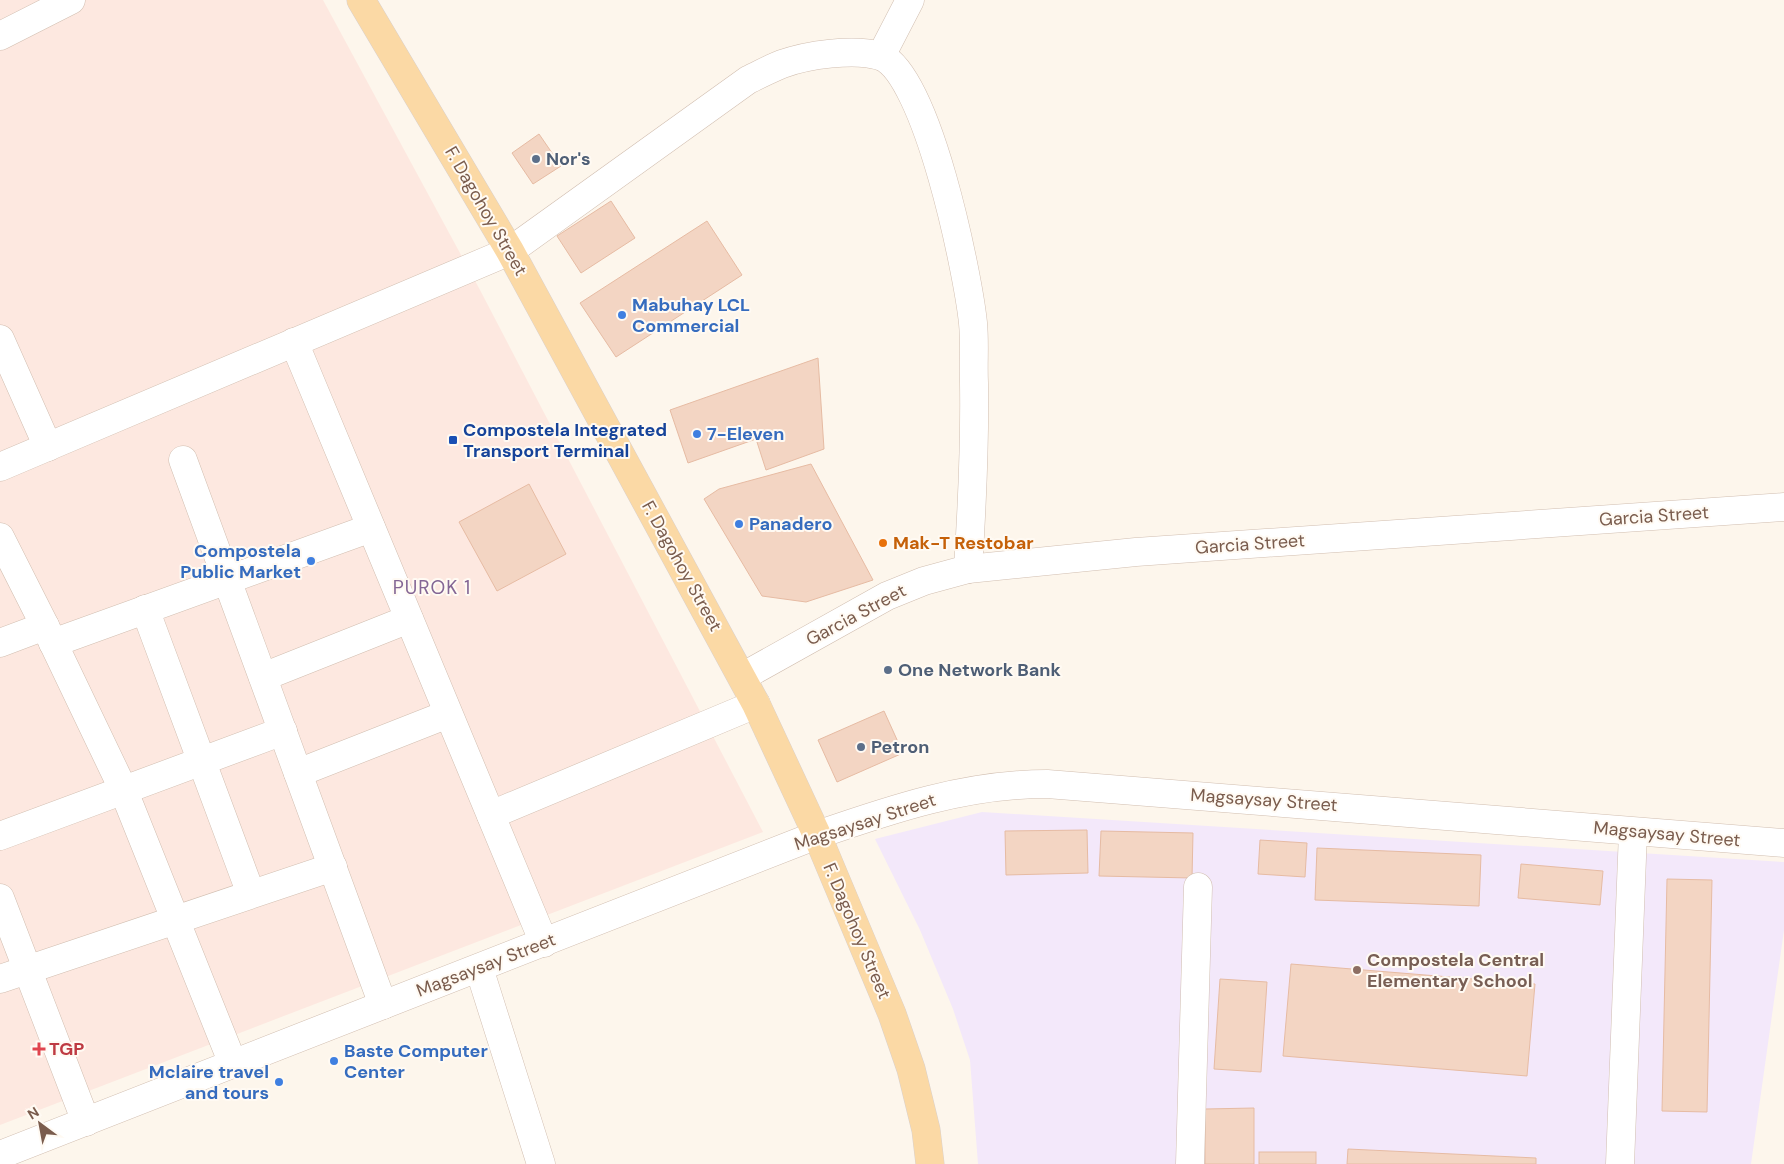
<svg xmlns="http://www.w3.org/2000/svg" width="1784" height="1164" font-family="'DM Sans',sans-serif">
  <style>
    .commercial { fill: #fde8e0 }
    .education { fill: #f3e8fa }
    .building { fill: #f3d5c3; stroke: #e6bba3 }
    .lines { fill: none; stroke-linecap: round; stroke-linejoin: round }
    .minor-casing { stroke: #d1beb0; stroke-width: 29 }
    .major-casing { stroke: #dad1cd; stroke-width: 29 }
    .minor { stroke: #fff; stroke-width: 28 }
    .major { stroke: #fbd9a5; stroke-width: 28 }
    .service-dot { fill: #5c6f8a; stroke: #fffaf3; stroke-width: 2 }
    .shop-dot { fill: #3f7fe0; stroke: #fffaf3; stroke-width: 2 }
    .transit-dot { fill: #1a4fb4; stroke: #fffaf3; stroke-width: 2 }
    .food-dot { fill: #e8710a; stroke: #fffaf3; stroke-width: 2 }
    .education-dot { fill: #8d6e63; stroke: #fffaf3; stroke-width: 2 }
    .health-dot { fill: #e0444e; stroke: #fffaf3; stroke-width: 2 }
    .labels { text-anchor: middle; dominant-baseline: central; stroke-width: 4; stroke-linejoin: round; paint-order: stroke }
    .service-label { font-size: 18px; font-weight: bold; fill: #4e5e75; stroke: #fffaf3; text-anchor: start }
    .street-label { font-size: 18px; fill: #7a5c4d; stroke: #fffaf3 }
    .shop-label { font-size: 18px; font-weight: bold; fill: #366cbe; stroke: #fffaf3; text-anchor: start }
    .transit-label { font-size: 18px; font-weight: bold; fill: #164399; stroke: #fffaf3; text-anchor: start }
    .food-label { font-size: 18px; font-weight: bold; fill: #c56008; stroke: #fffaf3; text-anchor: start }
    .education-label { font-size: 18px; font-weight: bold; fill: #785e54; stroke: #fffaf3; text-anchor: start }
    .health-label { font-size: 18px; font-weight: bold; fill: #be3a42; stroke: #fffaf3; text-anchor: start }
    .neighbourhood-label { font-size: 19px; letter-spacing: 1px; fill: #846695; stroke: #fffaf3 }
  </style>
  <rect width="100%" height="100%" fill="#fdf6ec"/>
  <path class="commercial" d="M 0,0 L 323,0 L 480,290 L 763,832 L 0,1125 Z"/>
  <path class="education" d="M 982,812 L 1784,862 L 1784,930 L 1751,1164 L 978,1164 L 970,1060 L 953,1009 L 920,930 L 875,839 Z"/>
  <g class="building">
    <path d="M 539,134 L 561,166 L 533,184 L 512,153 Z"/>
    <path d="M 611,201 L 635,238 L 581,273 L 557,236 Z"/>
    <path d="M 707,221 L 742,275 L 616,357 L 580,303 Z"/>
    <path d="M 818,358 L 824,449 L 766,470 L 756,439 L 688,463 L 670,410 Z"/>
    <path d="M 811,464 L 873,580 L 806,602 L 762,596 L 704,499 L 719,489 Z"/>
    <path d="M 529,484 L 566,554 L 497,591 L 459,522 Z"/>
    <path d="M 884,711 L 903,753 L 837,782 L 818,740 Z"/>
    <path d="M 1087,830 L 1088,873 L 1006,875 L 1005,831 Z"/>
    <path d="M 1101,831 L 1193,833 L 1192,878 L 1099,876 Z"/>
    <path d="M 1260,840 L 1307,843 L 1305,877 L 1258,874 Z"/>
    <path d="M 1317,848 L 1481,855 L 1479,906 L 1315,900 Z"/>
    <path d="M 1521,864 L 1603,871 L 1600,905 L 1518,898 Z"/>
    <path d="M 1667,879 L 1712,880 L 1707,1112 L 1662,1111 Z"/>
    <path d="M 1291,964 L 1535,984 L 1527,1076 L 1283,1056 Z"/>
    <path d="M 1220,979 L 1267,982 L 1261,1072 L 1214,1069 Z"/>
    <path d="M 1254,1108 L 1254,1164 L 1205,1164 L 1205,1109 Z"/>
    <path d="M 1348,1149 L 1536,1158 L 1536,1164 L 1347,1164 Z"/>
    <rect x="1259" y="1152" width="57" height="12"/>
  </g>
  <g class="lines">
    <g class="minor-casing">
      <g id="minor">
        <path d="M 0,36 L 71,0"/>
        <path d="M 881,56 L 910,0"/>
        <path d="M 0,339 L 48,447"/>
        <path d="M 294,342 L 544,943"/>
        <path d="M 183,460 L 383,1005"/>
        <path d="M 0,467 L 510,251 L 748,80 C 759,75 771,68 782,64 C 807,55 854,48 880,56 C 927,72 968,274 973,323 C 975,343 973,363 974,383 C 975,446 972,507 968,569"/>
        <path d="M 0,537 L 45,626 L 123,789 L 233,1064"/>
        <path d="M 145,609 L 251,894"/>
        <path d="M 0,643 L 45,626"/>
        <path d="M 53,643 L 371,528"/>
        <path d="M 263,677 L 409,619"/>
        <path d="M 742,677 L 887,596 L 924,581 L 968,569 L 1136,552 L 1784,507"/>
        <path d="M 298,773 L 448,714"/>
        <path d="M 491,815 L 756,704"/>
        <path d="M 0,836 L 283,731"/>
        <path d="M 0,898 L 86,1122"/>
        <path d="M 479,968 L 541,1164"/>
        <path d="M 0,979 L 333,867"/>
        <path d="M 0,1155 L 817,835 C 892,809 966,784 1047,784 L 1784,843"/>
        <path d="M 1190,1164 L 1198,887"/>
        <path d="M 1620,1164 L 1633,832"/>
      </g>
    </g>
    <g class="major-casing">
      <path id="major" d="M 361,0 L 510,251 L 756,704 L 817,835 L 892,1014 L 911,1069 L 926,1130 L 930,1164"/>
    </g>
    <use href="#minor" class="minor"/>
    <use href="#major" class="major"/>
  </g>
  <g class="service-dot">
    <circle cx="536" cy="159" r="5"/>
    <circle cx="888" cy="670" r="5"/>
    <circle cx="861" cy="747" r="5"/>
  </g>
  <g class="shop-dot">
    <circle cx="622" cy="315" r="5"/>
    <circle cx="697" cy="434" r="5"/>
    <circle cx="739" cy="524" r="5"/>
    <circle cx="311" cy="561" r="5"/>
    <circle cx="334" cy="1061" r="5"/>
    <circle cx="279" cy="1082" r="5"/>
  </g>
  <rect class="transit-dot" x="448" y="435" width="10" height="10" rx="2.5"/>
  <circle class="food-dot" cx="883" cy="543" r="5"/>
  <circle class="education-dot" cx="1357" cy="970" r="5"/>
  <path class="health-dot" d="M36.5 1041.5h5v5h5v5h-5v5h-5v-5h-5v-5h5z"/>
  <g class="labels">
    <g class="service-label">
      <text x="546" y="159">Nor's</text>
      <text x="898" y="670">One Network Bank</text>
      <text x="871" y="747">Petron</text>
    </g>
    <g class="street-label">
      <text transform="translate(486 211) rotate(60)">F. Dagohoy Street</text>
      <text transform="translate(1654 516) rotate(-4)">Garcia Street</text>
      <text transform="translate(1250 544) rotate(-4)">Garcia Street</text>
      <text transform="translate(682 566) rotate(61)">F. Dagohoy Street</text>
      <text transform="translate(856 615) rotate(-28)">Garcia Street</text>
      <text transform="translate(1264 800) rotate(4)">Magsaysay Street</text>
      <text transform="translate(865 822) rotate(-18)">Magsaysay Street</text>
      <text transform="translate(1667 834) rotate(5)">Magsaysay Street</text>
      <text transform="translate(857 931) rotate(67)">F. Dagohoy Street</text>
      <text transform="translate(486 965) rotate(-21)">Magsaysay Street</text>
    </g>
    <g class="shop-label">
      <text x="632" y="305">Mabuhay LCL<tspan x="632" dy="21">Commercial</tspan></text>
      <text x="707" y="434">7-Eleven</text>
      <text x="749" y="524">Panadero</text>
      <text x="301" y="551" text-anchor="end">Compostela<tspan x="301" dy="21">Public Market</tspan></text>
      <text x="344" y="1051">Baste Computer<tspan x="344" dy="21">Center</tspan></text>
      <text x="269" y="1072" text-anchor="end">Mclaire travel<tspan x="269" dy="21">and tours</tspan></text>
    </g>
    <g class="transit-label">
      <text x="463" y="430">Compostela Integrated<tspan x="463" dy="21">Transport Terminal</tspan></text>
    </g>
    <g class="food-label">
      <text x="893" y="543">Mak-T Restobar</text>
    </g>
    <g class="education-label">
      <text x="1367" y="960">Compostela Central<tspan x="1367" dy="21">Elementary School</tspan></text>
    </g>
    <g class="health-label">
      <text x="49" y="1049">TGP</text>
    </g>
    <g class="neighbourhood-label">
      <text x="432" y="587">PUROK 1</text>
    </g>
  </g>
  <g transform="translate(40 1124) rotate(328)" stroke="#fffaf3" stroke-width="4" paint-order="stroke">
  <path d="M0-4L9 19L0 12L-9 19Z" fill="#7a5c4d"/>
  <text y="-8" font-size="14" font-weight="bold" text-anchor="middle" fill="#7a5c4d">N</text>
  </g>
</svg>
